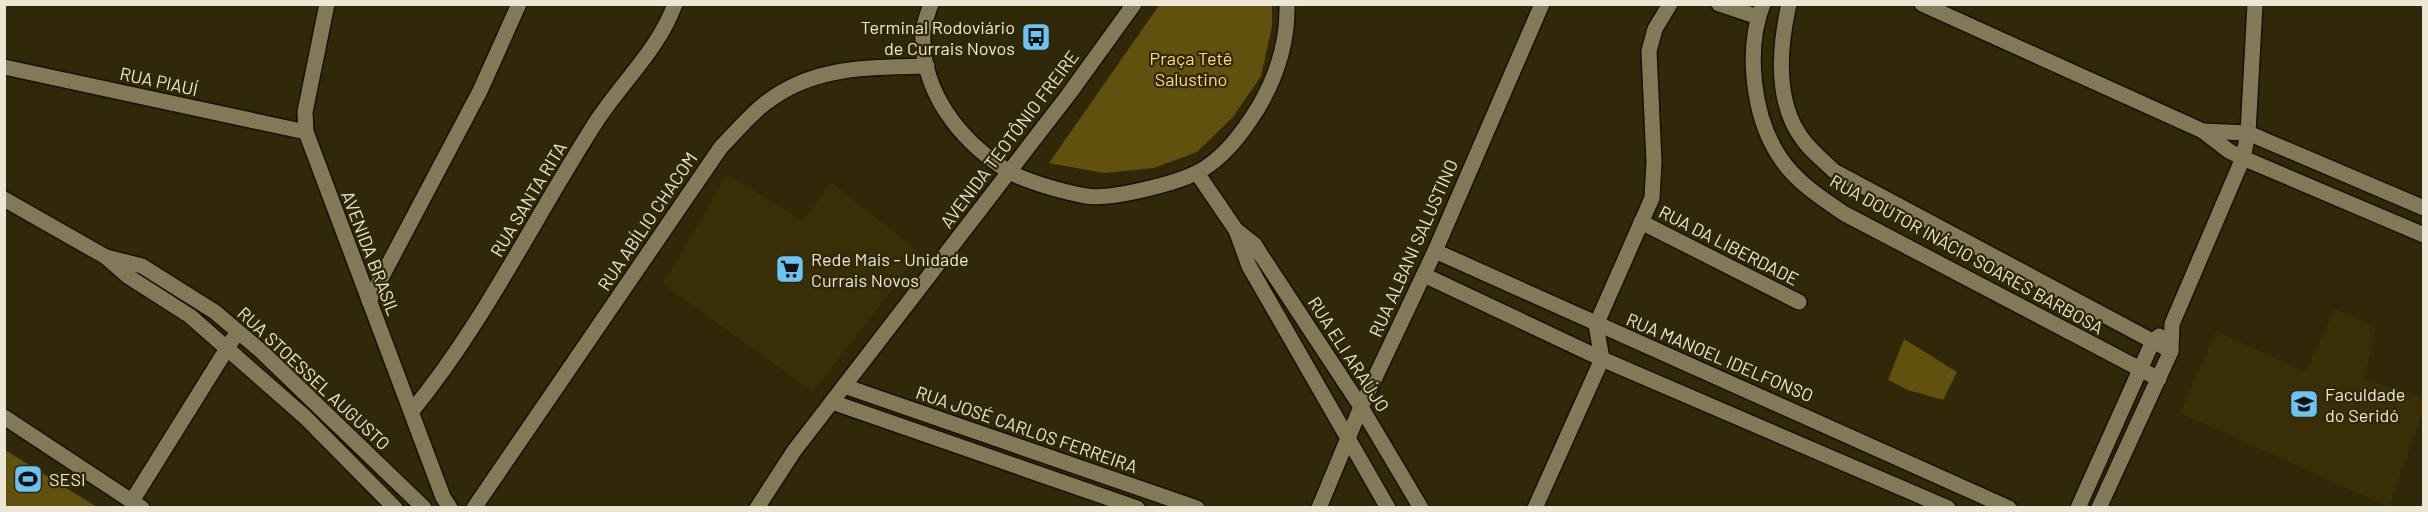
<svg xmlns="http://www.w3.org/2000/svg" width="2428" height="512" font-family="Barlow,sans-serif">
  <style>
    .built { fill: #392e05 }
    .green { fill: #62510e }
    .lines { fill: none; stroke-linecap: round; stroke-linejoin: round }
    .minor-casing { stroke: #171100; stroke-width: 18 }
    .secondary-casing { stroke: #171100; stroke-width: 18 }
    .minor { stroke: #837959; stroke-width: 15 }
    .secondary { stroke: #837959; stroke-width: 15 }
    .labels { text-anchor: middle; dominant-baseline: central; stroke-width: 4.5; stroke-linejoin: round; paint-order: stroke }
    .poi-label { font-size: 18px; fill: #ece7d5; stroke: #312809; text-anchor: start }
    .park-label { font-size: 18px; fill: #fddf79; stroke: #312809 }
    .street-label { font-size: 18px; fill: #ece7d5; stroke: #312809 }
  </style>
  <rect width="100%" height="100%" fill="#312809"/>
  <g class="built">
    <path d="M 727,174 L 803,221 L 831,182 L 920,253 L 813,392 L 663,284 Z"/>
    <path d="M 2335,309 L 2376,327 L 2364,379 L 2423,397 L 2423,410 L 2389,507 L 2180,413 L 2216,331 L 2305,372 Z"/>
  </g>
  <g class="green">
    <path d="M 1160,4 L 1272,5 L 1272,26 L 1261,76 L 1233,117 L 1197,152 L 1154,168 L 1104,173 L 1049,163 Z"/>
    <path d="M 1904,339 L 1957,372 L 1943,400 L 1908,390 L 1888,380 Z"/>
    <path d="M 4,450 L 5,450 L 97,507 L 5,507 Z"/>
  </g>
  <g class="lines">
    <g class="minor-casing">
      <g id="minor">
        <path d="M 327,4 L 305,112 L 306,132 L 443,497 L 450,508"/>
        <path d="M 931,4 C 928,13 924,22 923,31 C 920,91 960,141 1008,171 C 1027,182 1064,192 1086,196 C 1111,200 1173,184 1196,173 C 1223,160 1243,132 1258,108 C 1277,76 1288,42 1287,4"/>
        <path d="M 1719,4 L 1758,17"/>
        <path d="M 1763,4 C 1745,50 1753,116 1779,156 C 1795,181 1821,198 1845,214 L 2159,379"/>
        <path d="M 1789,4 C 1779,48 1774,103 1804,141 C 1812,152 1824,161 1834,171 L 2171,351"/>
        <path d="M 1922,4 L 2203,131 L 2229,151 L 2243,158 L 2424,235"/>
        <path d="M 4,67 L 306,132"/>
        <path d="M 2203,131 L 2248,133 L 2424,208"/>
        <path d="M 1197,173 L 1236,230 L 1255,245 L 1261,255 L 1361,407 L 1421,508"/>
        <path d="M 4,199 L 106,257 L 129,277 L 190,316 L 305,417 L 395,508"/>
        <path d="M 1641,222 L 1799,302"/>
        <path d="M 1236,230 L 1249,266 L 1388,508"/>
        <path d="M 1435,251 L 2009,508"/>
        <path d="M 106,257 L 142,266 L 215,312 L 261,351 L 424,508"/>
        <path d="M 1424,275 L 1602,359 L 1948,508"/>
        <path d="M 369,301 L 480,91 L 519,4"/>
        <path d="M 844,386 L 1197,508"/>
        <path d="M 832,402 L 1137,508"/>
        <path d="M 412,411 C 485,322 534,218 596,122 C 621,83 659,49 675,4"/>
        <path d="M 4,417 L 142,508"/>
        <path d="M 132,501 L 233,339"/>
        <path d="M 474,508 L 721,147 C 735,133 748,117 763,105 C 812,65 868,68 927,66"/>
        <path d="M 1319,508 L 1361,407 L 1435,251 L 1542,4"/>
        <path d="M 1535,508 L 1602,359 L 1596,325 L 1652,198 L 1654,162 L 1649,51 L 1655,29 L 1670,4"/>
        <path d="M 2078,508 L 2152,343 L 2159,336"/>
        <path d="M 2099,508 L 2171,351 L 2172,324 L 2243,158 L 2248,133 L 2255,4"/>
      </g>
    </g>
    <g class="secondary-casing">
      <path id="secondary" d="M 757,508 L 794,451 L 1069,94 L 1134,4"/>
    </g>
    <use href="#minor" class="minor"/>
    <use href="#secondary" class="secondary"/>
  </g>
  <defs>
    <g id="bus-square" transform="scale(1.5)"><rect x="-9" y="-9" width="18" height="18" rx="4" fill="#6ac3f1" stroke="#312809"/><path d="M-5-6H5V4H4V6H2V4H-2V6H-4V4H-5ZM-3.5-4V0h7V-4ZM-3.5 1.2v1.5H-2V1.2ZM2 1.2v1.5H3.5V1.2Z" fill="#111"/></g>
    <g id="supermarket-square" transform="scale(1.5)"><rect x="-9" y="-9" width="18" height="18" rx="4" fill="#6ac3f1" stroke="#312809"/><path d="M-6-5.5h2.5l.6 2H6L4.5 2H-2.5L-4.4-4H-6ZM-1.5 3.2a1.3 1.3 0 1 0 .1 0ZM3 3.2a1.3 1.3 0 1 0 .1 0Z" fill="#111"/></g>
    <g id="university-square" transform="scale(1.5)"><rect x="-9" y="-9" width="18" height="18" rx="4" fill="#6ac3f1" stroke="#312809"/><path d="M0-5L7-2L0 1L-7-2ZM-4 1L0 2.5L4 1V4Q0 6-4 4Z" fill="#111"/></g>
    <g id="stadium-square" transform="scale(1.5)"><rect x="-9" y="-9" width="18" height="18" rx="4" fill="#6ac3f1" stroke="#312809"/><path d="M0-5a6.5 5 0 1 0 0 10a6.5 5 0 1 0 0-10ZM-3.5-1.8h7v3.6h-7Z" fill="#111"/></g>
  </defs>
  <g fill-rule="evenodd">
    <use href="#bus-square" x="1036" y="37"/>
    <use href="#supermarket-square" x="790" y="269"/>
    <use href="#university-square" x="2304" y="404"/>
    <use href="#stadium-square" x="28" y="479"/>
  </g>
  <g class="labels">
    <g class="poi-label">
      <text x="1015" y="27" text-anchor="end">Terminal Rodoviário<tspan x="1015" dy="21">de Currais Novos</tspan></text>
      <text x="811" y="259">Rede Mais - Unidade<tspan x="811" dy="21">Currais Novos</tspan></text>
      <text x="2325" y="394">Faculdade<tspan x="2325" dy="21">do Seridó</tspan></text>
      <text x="49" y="479">SESI</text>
    </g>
    <g class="park-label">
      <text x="1191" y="58">Praça Tetê<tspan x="1191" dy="21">Salustino</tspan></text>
    </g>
    <g class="street-label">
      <text transform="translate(159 81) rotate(12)">RUA PIAUÍ</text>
      <text transform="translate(1009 139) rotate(-53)">AVENIDA TEOTÔNIO FREIRE</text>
      <text transform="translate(528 199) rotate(-59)">RUA SANTA RITA</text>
      <text transform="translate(647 221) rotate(-56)">RUA ABÍLIO CHACOM</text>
      <text transform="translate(1729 245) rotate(27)">RUA DA LIBERDADE</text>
      <text transform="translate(1413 248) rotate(-66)">RUA ALBANI SALUSTINO</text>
      <text transform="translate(371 253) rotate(69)">AVENIDA BRASIL</text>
      <text transform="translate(1967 254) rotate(29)">RUA DOUTOR INÁCIO SOARES BARBOSA</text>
      <text transform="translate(1349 354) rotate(57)">RUA ELI ARAÚJO</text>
      <text transform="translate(1720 357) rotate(23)">RUA MANOEL IDELFONSO</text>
      <text transform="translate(314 378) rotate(43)">RUA STOESSEL AUGUSTO</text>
      <text transform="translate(1027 429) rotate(19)">RUA JOSÉ CARLOS FERREIRA</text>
    </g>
  </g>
  <rect width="2428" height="512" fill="none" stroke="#ece7d5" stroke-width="12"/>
</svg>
